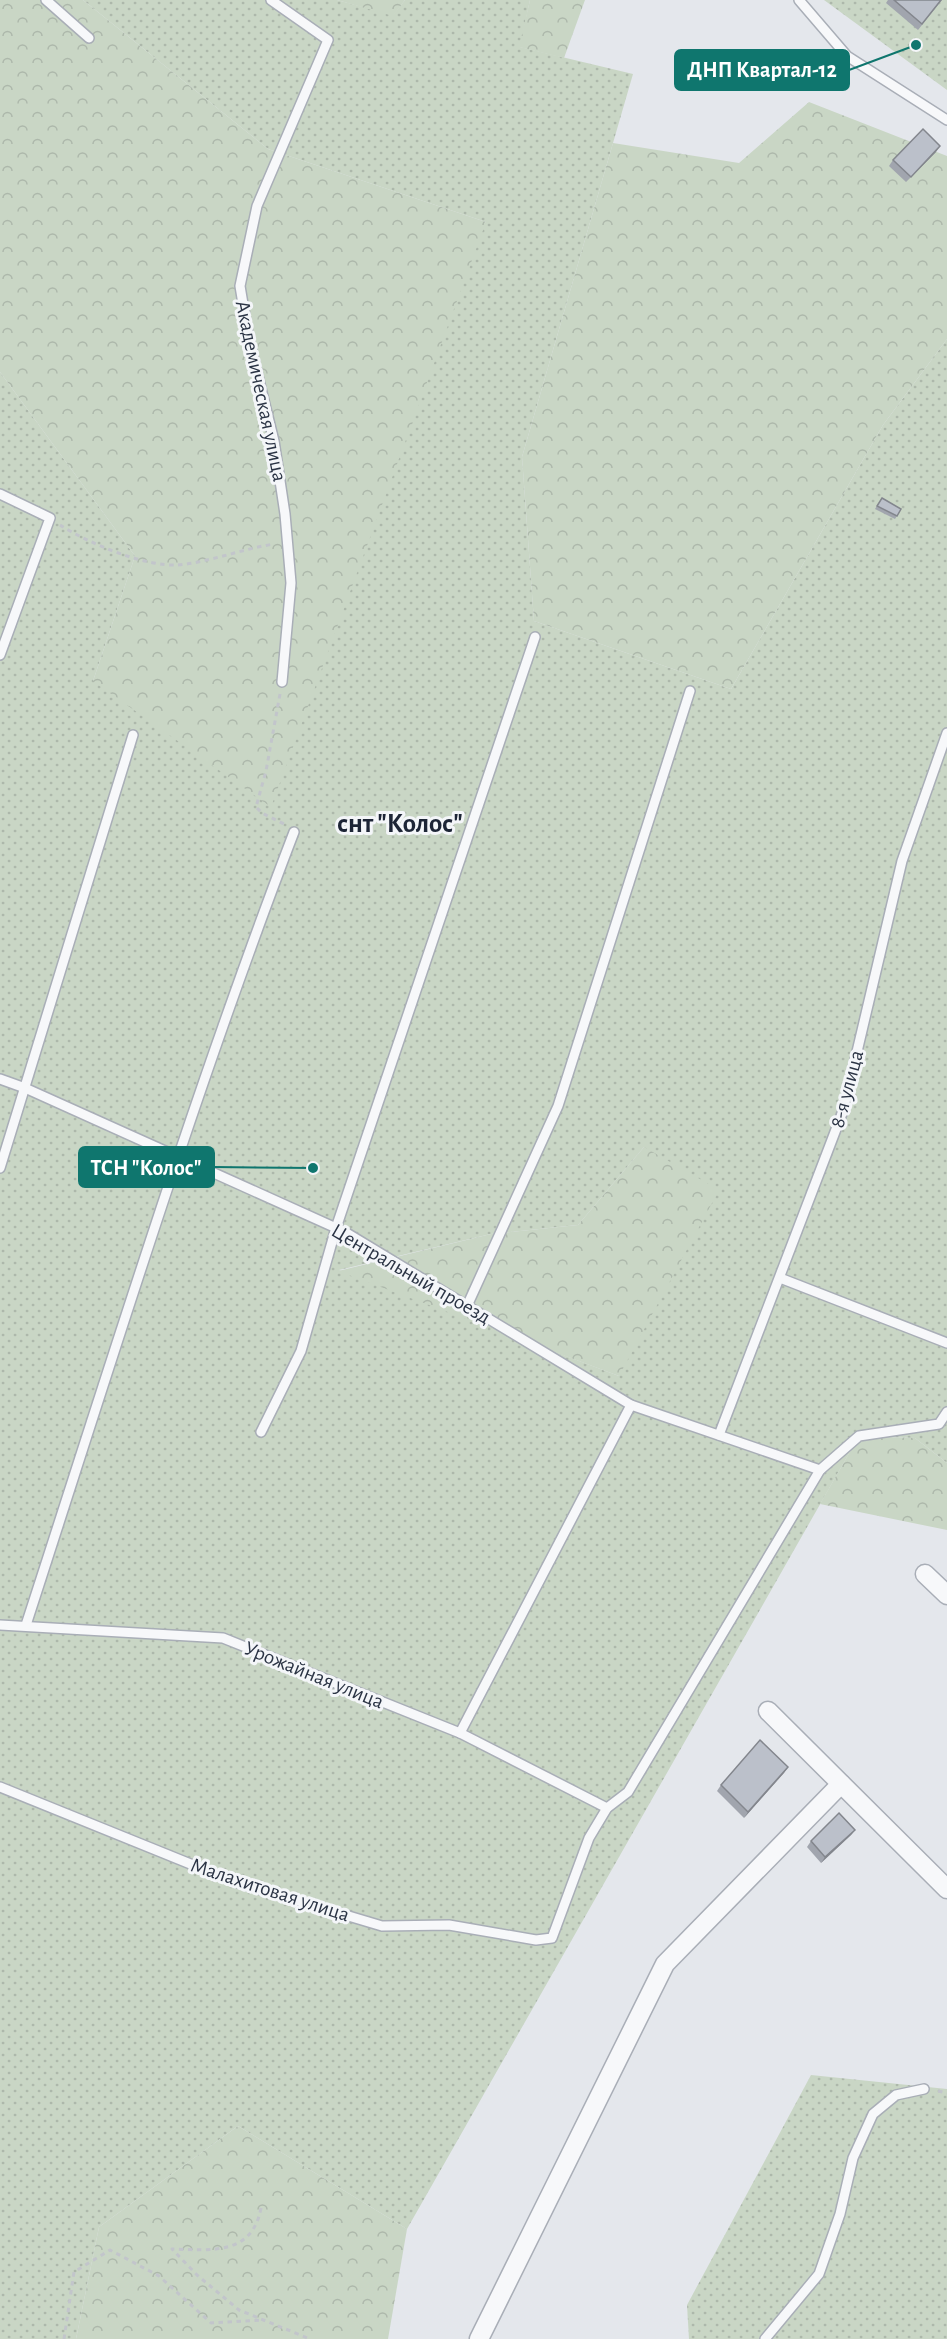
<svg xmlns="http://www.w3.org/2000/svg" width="947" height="2339" font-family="'Alegreya Sans',sans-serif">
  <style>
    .green { fill: url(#green-dots); fill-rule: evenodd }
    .forest { fill: url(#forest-crowns) }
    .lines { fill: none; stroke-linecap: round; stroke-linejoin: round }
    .service-casing { stroke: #a9aeb7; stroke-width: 12 }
    .minor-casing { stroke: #a9aeb7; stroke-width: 21 }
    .path { stroke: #c2c5cb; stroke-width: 3; stroke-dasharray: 4.5 4.5; stroke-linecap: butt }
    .service { stroke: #f7f8fa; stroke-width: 9 }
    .minor { stroke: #f7f8fa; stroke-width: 18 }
    .wall { fill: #a1a5ae }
    .shaded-wall { fill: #83868d }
    .building { fill: #bbc0ca; stroke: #83868d; stroke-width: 1.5 }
    .labels { text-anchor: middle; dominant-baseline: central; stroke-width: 6; stroke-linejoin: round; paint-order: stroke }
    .street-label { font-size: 21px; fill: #2b3445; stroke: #f4f6f9 }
    .district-label { font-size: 27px; font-weight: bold; fill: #1d2536; stroke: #f4f6f9 }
    .leader { fill: none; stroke: #0f766e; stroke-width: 2 }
    .callout-dot { fill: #0f766e; stroke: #f4f6f9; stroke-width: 2 }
    .callout { fill: #0f766e; stroke: #0f766e; stroke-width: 2 }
    .callout-label { font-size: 22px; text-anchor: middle; font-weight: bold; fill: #fff }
  </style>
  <defs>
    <pattern id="green-dots" width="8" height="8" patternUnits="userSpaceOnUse" patternTransform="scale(1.5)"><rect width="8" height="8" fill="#c9d6c5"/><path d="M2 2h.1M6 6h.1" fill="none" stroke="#adb8ab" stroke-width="1.8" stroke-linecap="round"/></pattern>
    <pattern id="forest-crowns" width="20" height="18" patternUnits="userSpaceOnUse" patternTransform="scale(1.5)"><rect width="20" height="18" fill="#c9d6c5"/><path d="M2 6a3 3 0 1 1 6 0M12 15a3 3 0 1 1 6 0" fill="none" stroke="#adb8ab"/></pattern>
  </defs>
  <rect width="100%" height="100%" fill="#e4e7ec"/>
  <g class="green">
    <path d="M 83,0 L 337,0 L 393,15 L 405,0 L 530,0 L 520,47 L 633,74 L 522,457 L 534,621 L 731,689 L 883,425 L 947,339 L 947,1463 L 915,1438 L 859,1436 L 407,2229 L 238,2126 L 99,2227 L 76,2339 L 0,2339 L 0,372 L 135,556 L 93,681 L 486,222 L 268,149 ZM 644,1147 L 619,1376 L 339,1270 L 491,1234 L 578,1225 Z"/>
    <path d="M 824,0 L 947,0 L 947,90 Z"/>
    <path d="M 811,2075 L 947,2089 L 947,2339 L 689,2339 L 687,2305 Z"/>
  </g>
  <g class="forest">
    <path d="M 0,0 L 83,0 L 268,149 L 486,222 L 271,807 L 93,681 L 135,556 L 0,372 Z"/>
    <path d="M 337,0 L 405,0 L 393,16 Z"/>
    <path d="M 530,0 L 585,0 L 564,58 L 519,47 Z"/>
    <path d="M 809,102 L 947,156 L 947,339 L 883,425 L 731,689 L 534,621 L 522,457 L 613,143 L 739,163 Z"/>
    <path d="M 644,1147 L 719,1190 L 619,1376 L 338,1271 L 491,1234 L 578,1225 Z"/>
    <path d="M 859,1436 L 915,1438 L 947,1463 L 947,1530 L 820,1504 Z"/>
    <path d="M 238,2126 L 407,2229 L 388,2339 L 76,2339 L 99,2227 Z"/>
  </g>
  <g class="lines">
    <g class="service-casing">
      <g id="service">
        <path d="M 46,0 L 89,38"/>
        <path d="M 271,0 L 328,40 L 257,206 L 240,286 L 249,340 L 274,441 L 285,514 L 291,583 L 282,682"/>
        <path d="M 799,0 L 847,56 L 947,120"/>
        <path d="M 0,494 L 50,518 L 0,655"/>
        <path d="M 0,1079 L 25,1088 L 345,1232 L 631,1405 L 820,1470"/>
        <path d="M 0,1168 L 133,735"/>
        <path d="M 780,1278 L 947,1343"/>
        <path d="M 467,1306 L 558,1106 L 690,691"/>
        <path d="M 261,1432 L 301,1351 L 336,1228 L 535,637"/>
        <path d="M 719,1435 L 843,1111 L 902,861 L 947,733"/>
        <path d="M 0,1625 L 223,1638 L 460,1733 L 607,1808"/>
        <path d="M 26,1625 C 112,1360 194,1093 294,832"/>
        <path d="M 460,1733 L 631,1405"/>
        <path d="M 0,1787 L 235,1882 L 382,1926 L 449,1925 L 536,1940 L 552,1938 L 589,1838 L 607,1808 L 628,1792 L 820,1470 L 859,1436 L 939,1424 L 947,1412"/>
        <path d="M 765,2339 L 819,2274 L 840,2214 L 853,2158 L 873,2114 L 896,2095 L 924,2089"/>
      </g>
    </g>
    <g class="minor-casing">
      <g id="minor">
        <path d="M 925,1574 L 947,1595"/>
        <path d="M 768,1711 L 947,1889"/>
        <path d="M 479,2339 L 665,1964 L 841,1784"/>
      </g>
    </g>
    <g class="path">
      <path d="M 60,525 C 88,543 145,567 178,565 C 210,562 242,549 274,544"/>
      <path d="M 280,694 L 266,771 L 256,807 L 262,813 L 284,824"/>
      <path d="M 938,2091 L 947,2093"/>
      <path d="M 261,2208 C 252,2256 211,2250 172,2249 L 197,2275 L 239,2310 L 310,2339"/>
      <path d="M 64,2339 L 74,2272 L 110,2250 L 159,2276 L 211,2323 L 262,2320"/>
    </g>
    <use href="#service" class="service"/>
    <use href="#minor" class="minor"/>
  </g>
  <g class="wall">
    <path d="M 888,0 L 942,0 L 918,30 L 886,3 Z"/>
    <path d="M 936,152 L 906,182 L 889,166 L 893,160 Z"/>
    <path d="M 882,498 L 901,509 L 895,519 L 875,509 Z"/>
    <path d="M 788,1767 L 744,1818 L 717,1791 L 721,1785 Z"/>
    <path d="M 855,1830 L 851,1835 L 821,1863 L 807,1847 L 811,1841 Z"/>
  </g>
  <g class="shaded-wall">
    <path d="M 940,146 L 936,152 L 906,182 L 911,177 Z"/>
    <path d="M 788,1767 L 784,1773 L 744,1818 L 748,1812 Z"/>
    <path d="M 855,1830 L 851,1835 L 821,1863 L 825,1857 Z"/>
  </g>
  <g class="building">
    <path d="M 894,0 L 941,0 L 922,24 Z"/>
    <path d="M 923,129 L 940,146 L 911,177 L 893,160 Z"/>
    <path d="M 882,498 L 901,509 L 897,516 L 877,506 Z"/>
    <path d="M 760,1740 L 788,1767 L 748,1812 L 721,1785 Z"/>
    <path d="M 839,1813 L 855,1830 L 825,1857 L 811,1841 Z"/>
  </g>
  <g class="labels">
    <g class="street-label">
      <text transform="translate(261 391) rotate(78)">Академическая улица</text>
      <text transform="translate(847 1089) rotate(-75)">8-я улица</text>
      <text transform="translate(411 1274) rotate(30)">Центральный проезд</text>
      <text transform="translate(314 1675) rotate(22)">Урожайная улица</text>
      <text transform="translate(270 1890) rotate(18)">Малахитовая улица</text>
    </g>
    <g class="district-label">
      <text x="400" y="823">снт "Колос"</text>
    </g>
  </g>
  <path class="leader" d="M916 45L849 70M313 1168L214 1167"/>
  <g class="callout-dot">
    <circle cx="916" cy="45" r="6"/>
    <circle cx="313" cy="1168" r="6"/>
  </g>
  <g class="callout">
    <rect x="675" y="50" width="174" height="40" rx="6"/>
    <rect x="79" y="1147" width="135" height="40" rx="6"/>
  </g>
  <g class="callout-label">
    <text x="762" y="77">ДНП Квартал-12</text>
    <text x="146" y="1175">ТСН "Колос"</text>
  </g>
</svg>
